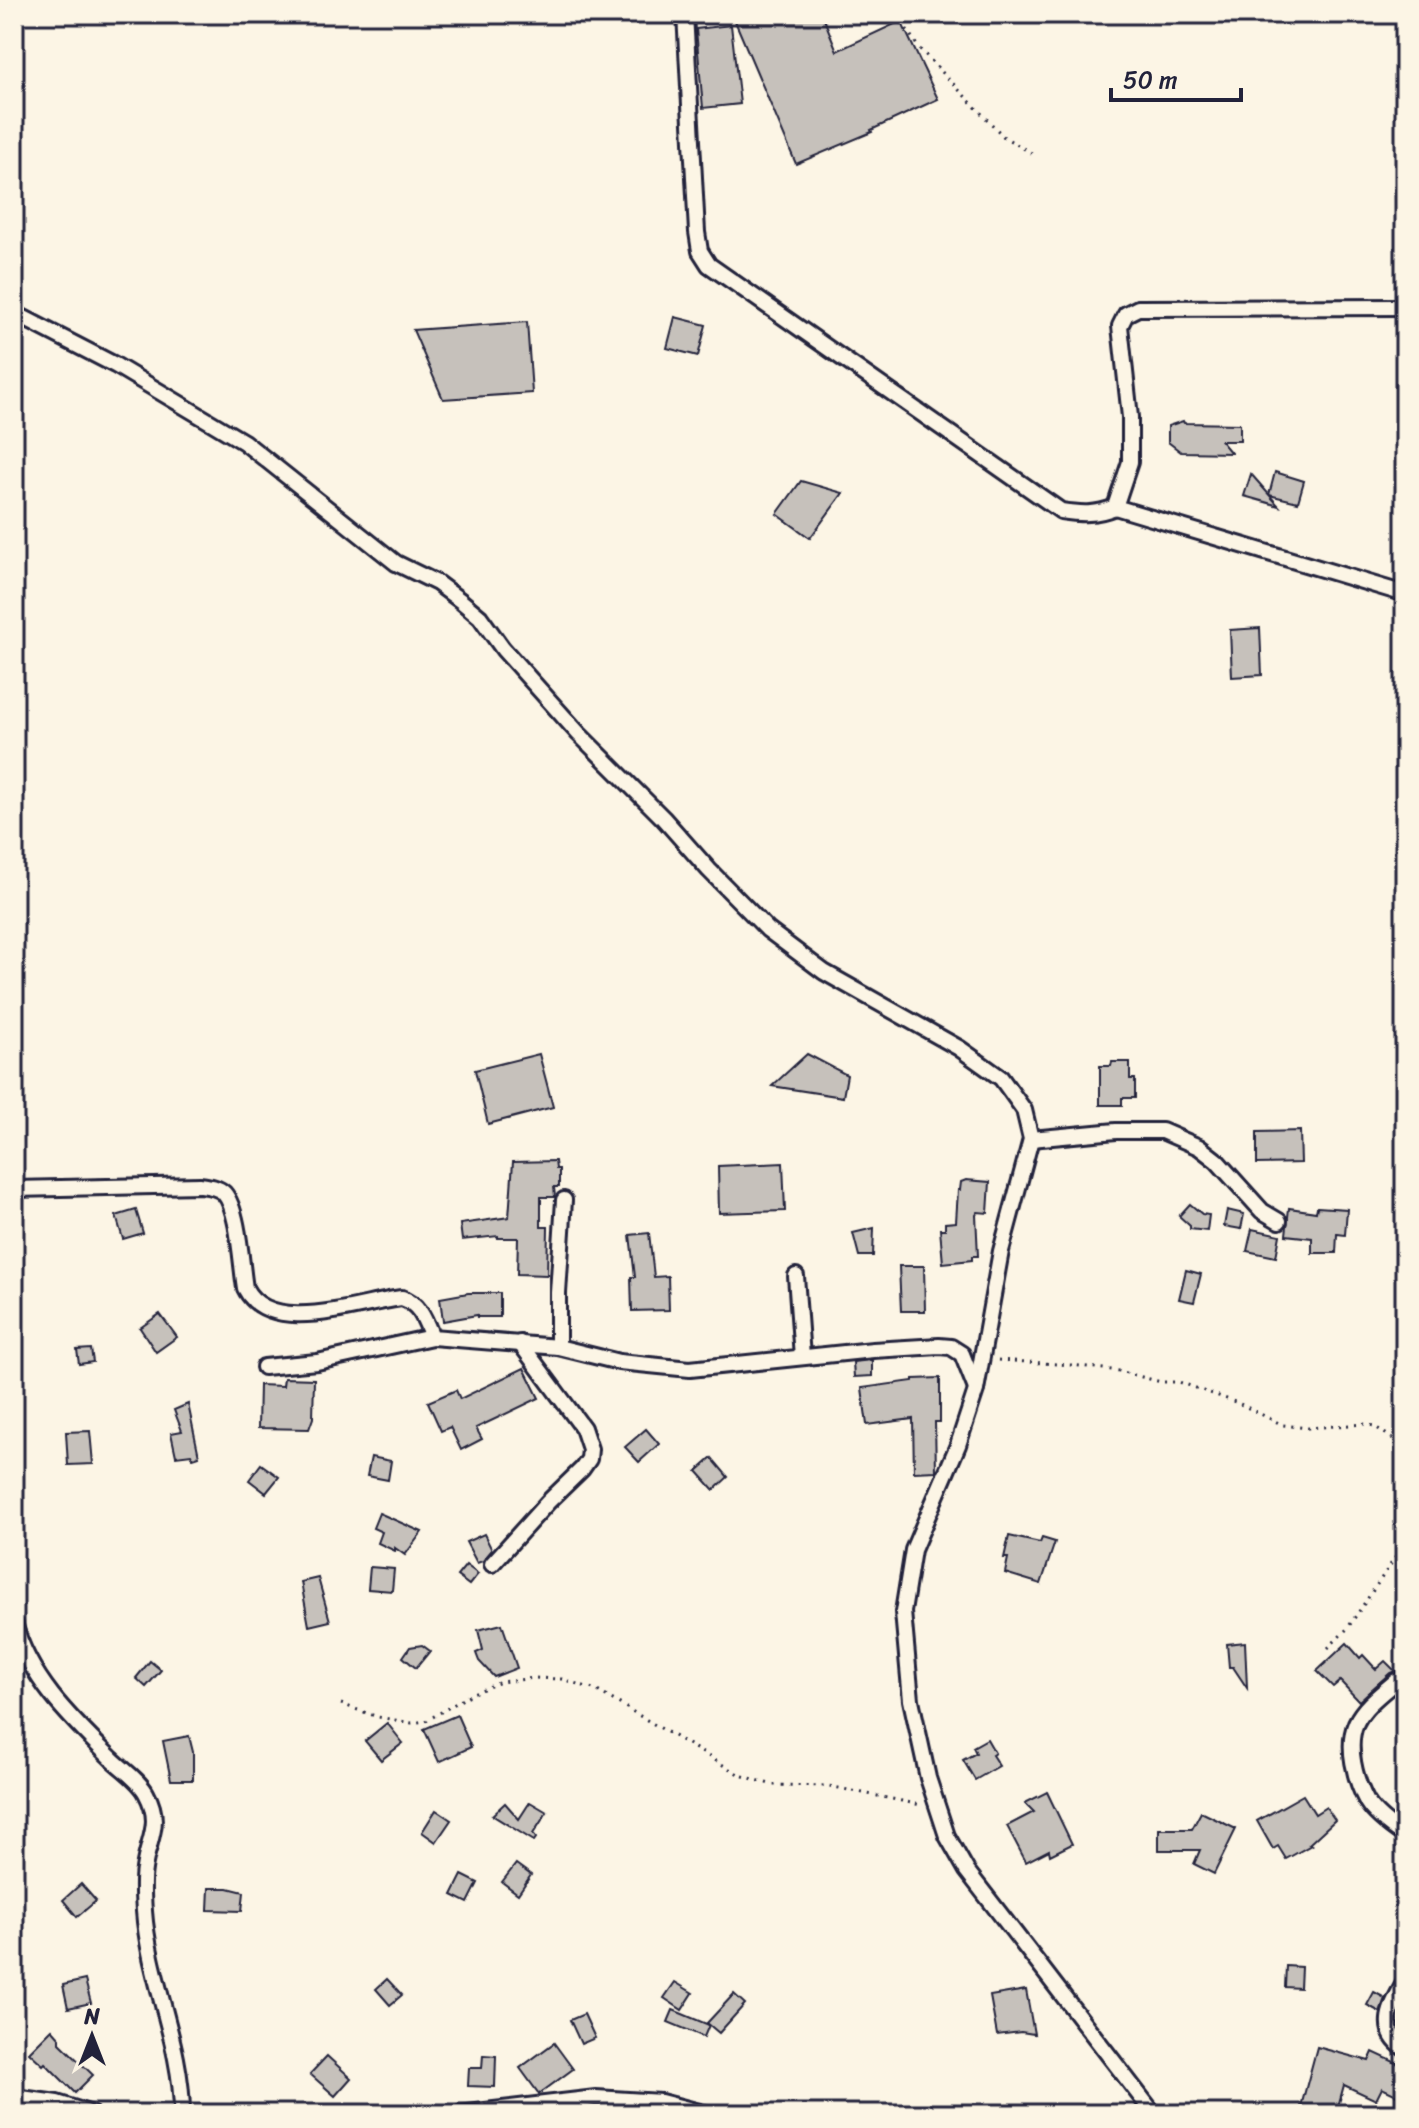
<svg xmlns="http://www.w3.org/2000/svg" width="1419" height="2128" font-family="Sriracha,sans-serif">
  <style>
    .building { fill: #c6c1bb; stroke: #22223b; stroke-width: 2 }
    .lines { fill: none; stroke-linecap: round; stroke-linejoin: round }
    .minor-casing { stroke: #22223b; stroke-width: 20 }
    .path { stroke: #22223b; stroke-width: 3; stroke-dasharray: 2 6; stroke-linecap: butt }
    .minor { stroke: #fcf5e5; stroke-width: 14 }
  </style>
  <rect width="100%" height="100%" fill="#fcf5e5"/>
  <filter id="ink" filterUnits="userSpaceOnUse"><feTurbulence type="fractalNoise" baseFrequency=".0125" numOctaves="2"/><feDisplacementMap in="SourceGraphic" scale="16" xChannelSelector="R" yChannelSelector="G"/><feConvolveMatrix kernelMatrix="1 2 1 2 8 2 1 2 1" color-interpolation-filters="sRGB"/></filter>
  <g filter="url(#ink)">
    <g class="building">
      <path d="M 732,14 L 822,14 L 837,51 L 901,21 L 938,99 L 871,130 L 872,132 L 796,164 Z"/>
      <path d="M 731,25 L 740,104 L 703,108 L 696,29 Z"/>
      <path d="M 675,317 L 706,325 L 698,356 L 667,348 Z"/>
      <path d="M 527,322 L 532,393 L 443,399 L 413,330 Z"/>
      <path d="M 1183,421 L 1184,423 L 1240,424 L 1240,441 L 1221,441 L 1231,453 L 1181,452 L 1168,442 L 1168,426 Z"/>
      <path d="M 1275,472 L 1304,481 L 1298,502 L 1269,495 Z"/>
      <path d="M 1251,474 L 1279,506 L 1244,496 Z"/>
      <path d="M 801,481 L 843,493 L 810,538 L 777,514 Z"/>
      <path d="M 1260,628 L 1262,675 L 1232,677 L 1230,630 Z"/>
      <path d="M 539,1054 L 553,1107 L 488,1124 L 475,1070 Z"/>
      <path d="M 807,1054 L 847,1075 L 843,1097 L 772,1086 Z"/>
      <path d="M 1112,1062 L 1130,1062 L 1130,1079 L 1135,1079 L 1135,1098 L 1122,1098 L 1122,1105 L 1100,1105 L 1100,1066 L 1111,1066 Z"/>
      <path d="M 1300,1131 L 1301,1163 L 1257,1164 L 1257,1132 Z"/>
      <path d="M 555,1161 L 556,1169 L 559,1169 L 559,1187 L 554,1187 L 555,1197 L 541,1197 L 541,1227 L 548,1227 L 547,1275 L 517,1274 L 518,1238 L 498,1238 L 498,1236 L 462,1240 L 460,1224 L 509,1217 L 513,1162 Z"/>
      <path d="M 783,1163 L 785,1211 L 719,1213 L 718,1166 Z"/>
      <path d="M 966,1180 L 990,1182 L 988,1213 L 978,1212 L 976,1215 L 978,1256 L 972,1256 L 972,1260 L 943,1263 L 940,1229 L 945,1229 L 945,1223 L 956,1222 L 958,1190 L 960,1190 L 961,1182 Z"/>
      <path d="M 1190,1204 L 1202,1214 L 1209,1215 L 1207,1231 L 1190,1229 L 1190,1226 L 1179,1216 Z"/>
      <path d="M 1317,1207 L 1347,1209 L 1345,1235 L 1337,1234 L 1336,1253 L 1312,1253 L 1312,1238 L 1286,1235 L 1289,1208 L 1316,1212 Z"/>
      <path d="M 136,1210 L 143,1233 L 123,1239 L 116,1216 Z"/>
      <path d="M 1227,1210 L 1244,1214 L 1241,1229 L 1224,1226 Z"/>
      <path d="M 874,1228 L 873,1256 L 859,1256 L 853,1233 Z"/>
      <path d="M 1252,1229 L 1280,1235 L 1276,1257 L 1247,1251 Z"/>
      <path d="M 649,1233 L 654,1277 L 668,1276 L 669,1310 L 632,1311 L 631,1277 L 635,1277 L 630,1235 Z"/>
      <path d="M 899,1266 L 924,1266 L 925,1311 L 901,1311 Z"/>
      <path d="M 1186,1270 L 1201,1274 L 1194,1302 L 1179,1299 Z"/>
      <path d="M 468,1293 L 500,1293 L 500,1317 L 477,1317 L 477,1315 L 443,1321 L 440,1298 Z"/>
      <path d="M 160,1314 L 177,1337 L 156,1352 L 140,1328 Z"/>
      <path d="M 91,1349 L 93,1362 L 79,1364 L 77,1350 Z"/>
      <path d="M 872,1360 L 872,1376 L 854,1377 L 853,1362 Z"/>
      <path d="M 524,1368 L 539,1398 L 476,1428 L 482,1439 L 461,1450 L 450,1427 L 441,1431 L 428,1402 L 456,1390 L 460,1399 Z"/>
      <path d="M 284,1378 L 314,1379 L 313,1418 L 309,1429 L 258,1428 L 259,1385 L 283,1386 Z"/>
      <path d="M 940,1378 L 940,1422 L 935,1422 L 936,1471 L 914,1472 L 913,1419 L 867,1425 L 862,1388 L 913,1381 L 913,1379 Z"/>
      <path d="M 188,1404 L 199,1456 L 193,1458 L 191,1454 L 176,1456 L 171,1433 L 182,1431 L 174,1410 Z"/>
      <path d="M 646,1429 L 659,1444 L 639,1462 L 625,1447 Z"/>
      <path d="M 90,1431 L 93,1464 L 68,1465 L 66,1432 Z"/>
      <path d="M 371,1457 L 391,1461 L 388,1480 L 367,1476 Z"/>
      <path d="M 712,1458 L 728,1477 L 714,1490 L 697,1471 Z"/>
      <path d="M 261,1464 L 279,1477 L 266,1493 L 249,1480 Z"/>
      <path d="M 379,1513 L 422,1532 L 405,1555 L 395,1548 L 395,1551 L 378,1543 L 382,1532 L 373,1528 Z"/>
      <path d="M 484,1534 L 492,1550 L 483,1561 L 477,1563 L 466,1542 Z"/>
      <path d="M 1009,1536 L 1040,1543 L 1042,1538 L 1055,1542 L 1041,1584 L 1005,1573 L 1008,1558 L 1004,1558 Z"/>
      <path d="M 466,1565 L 478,1574 L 469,1585 L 457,1576 Z"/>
      <path d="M 370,1567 L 394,1569 L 392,1591 L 368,1589 Z"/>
      <path d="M 318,1578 L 330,1621 L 309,1626 L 301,1582 Z"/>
      <path d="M 502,1624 L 517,1668 L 494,1677 L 479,1661 L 476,1653 L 483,1650 L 478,1630 Z"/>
      <path d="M 1245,1642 L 1247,1688 L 1233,1667 L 1229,1667 L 1227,1644 Z"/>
      <path d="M 1347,1643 L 1360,1658 L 1363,1655 L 1376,1669 L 1385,1661 L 1395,1671 L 1390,1673 L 1359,1701 L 1340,1681 L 1333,1687 L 1317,1671 Z"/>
      <path d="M 422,1645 L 430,1651 L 416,1668 L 403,1657 L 410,1647 Z"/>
      <path d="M 150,1661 L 161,1670 L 146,1687 L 136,1678 Z"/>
      <path d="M 457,1715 L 471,1747 L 439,1762 L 424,1729 Z"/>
      <path d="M 387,1723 L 403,1743 L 381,1760 L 365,1741 Z"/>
      <path d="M 189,1736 L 193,1752 L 193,1780 L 171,1780 L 163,1741 Z"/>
      <path d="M 987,1739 L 995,1753 L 992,1755 L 999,1766 L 975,1780 L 963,1760 L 976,1753 L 973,1747 Z"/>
      <path d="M 1047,1792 L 1072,1844 L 1050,1855 L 1049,1850 L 1026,1862 L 1007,1826 L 1034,1812 L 1025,1803 Z"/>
      <path d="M 1303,1795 L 1315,1814 L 1326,1807 L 1335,1820 L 1309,1844 L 1311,1845 L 1286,1859 L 1278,1846 L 1273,1849 L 1257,1821 Z"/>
      <path d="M 530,1802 L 547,1812 L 533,1834 L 536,1838 L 534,1841 L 492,1815 L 505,1803 L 519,1819 Z"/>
      <path d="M 436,1810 L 451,1820 L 436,1842 L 422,1832 Z"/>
      <path d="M 1201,1812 L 1236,1829 L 1214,1874 L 1194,1864 L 1200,1850 L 1159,1850 L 1159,1829 L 1192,1829 Z"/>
      <path d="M 516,1864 L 531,1875 L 518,1894 L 502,1882 Z"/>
      <path d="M 462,1875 L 478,1883 L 468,1903 L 452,1895 Z"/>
      <path d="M 81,1884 L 96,1901 L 77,1917 L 63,1900 Z"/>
      <path d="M 209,1888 L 228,1888 L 244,1892 L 242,1911 L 208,1910 Z"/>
      <path d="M 1286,1966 L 1301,1967 L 1300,1988 L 1285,1987 Z"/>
      <path d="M 387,1979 L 402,1995 L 390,2005 L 376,1989 Z"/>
      <path d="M 85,1980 L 91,2003 L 68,2008 L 63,1985 Z"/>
      <path d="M 675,1982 L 693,1993 L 682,2010 L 664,1998 Z"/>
      <path d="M 1026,1990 L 1034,2034 L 1021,2032 L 997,2035 L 990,1996 Z"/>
      <path d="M 1374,1992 L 1385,1998 L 1380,2012 L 1367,2005 Z"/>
      <path d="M 734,1994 L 745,2004 L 719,2033 L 707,2023 Z"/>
      <path d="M 673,2010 L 709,2025 L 704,2037 L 668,2022 Z"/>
      <path d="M 584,2014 L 595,2038 L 581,2044 L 570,2020 Z"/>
      <path d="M 52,2029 L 60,2038 L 60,2043 L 93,2075 L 75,2093 L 45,2063 L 43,2065 L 29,2052 Z"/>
      <path d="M 554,2043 L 573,2069 L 539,2094 L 520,2068 Z"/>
      <path d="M 1317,2047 L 1369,2061 L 1373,2052 L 1405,2067 L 1405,2099 L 1382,2088 L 1376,2100 L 1344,2085 L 1336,2114 L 1299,2114 Z"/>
      <path d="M 483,2055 L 496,2056 L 495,2087 L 468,2086 L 469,2068 L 482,2068 Z"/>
      <path d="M 327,2056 L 351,2078 L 335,2096 L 310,2074 Z"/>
    </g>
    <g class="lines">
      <g class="minor-casing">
        <g id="minor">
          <path d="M 685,14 L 697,232 L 700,251 L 709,265 L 1061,511 C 1081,514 1096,515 1115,507"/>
          <path d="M 1405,307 L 1138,308 L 1126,314 L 1120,326 L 1130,417 L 1130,462 L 1115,507 L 1405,594"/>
          <path d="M 14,313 L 115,365 L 244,442 L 396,563 L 437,583 L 461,601 L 480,617 L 503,649 L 579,734 L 663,818 L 709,870 L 768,930 L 824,972 L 959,1048 L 1001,1078 L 1024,1110 L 1031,1139 L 1001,1251 L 976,1390 L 958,1445 L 913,1550 L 903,1612 L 911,1700 L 928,1778 L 947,1836 L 967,1871 L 1154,2114"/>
          <path d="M 1031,1139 L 1116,1131 L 1162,1131 L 1199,1147 L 1217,1161 L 1262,1211 L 1279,1221"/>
          <path d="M 14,1189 L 200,1185 C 208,1186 218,1187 224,1193 C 239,1210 241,1265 245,1288 C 270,1338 362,1302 402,1298 C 420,1304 425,1320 432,1337 L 558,1347 L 619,1362 L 690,1369 L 873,1350 L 939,1346 L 951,1347 L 962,1354 L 976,1389"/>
          <path d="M 796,1276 L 802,1357"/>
          <path d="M 558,1347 L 558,1293 L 564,1200"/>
          <path d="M 264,1367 L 317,1362 L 432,1337"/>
          <path d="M 492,1564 L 548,1502 L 582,1469 L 589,1459 L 590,1449 L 583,1428 L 520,1343"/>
          <path d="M 14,1622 C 28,1678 72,1720 112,1759 C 122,1769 139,1780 146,1793 C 163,1824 148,1838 144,1869 C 142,1882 143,1898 144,1911 C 149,1980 182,2044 182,2114"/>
          <path d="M 1396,1681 C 1382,1693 1364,1706 1356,1723 C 1346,1746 1355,1780 1367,1802 C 1375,1815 1393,1828 1405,1836"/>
          <path d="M 1405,1982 C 1391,2005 1377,2030 1405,2049"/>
          <path d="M 14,2097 L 57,2103 L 92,2114"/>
          <path d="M 459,2114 L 596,2098 L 661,2102 L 707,2114"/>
        </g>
      </g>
      <g class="path">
        <path d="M 889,14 L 901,20 L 918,47 L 1004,137 L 1035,155"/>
        <path d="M 998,1360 L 1071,1365 L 1119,1371 L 1161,1382 L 1179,1382 L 1238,1403 L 1283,1425 L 1308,1428 L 1364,1424 L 1374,1426 L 1405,1447"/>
        <path d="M 1328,1648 L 1347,1629 L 1405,1543"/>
        <path d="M 341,1704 L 378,1717 L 412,1723 L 426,1721 L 473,1693 L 501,1682 L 534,1678 L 562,1679 L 596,1690 L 740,1775 L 773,1785 L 829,1786 L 921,1805"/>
      </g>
      <use href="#minor" class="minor"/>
    </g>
  </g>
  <rect width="1419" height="2128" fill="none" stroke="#fcf5e5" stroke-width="48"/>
  <rect x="24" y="24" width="1371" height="2080" fill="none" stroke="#22223b" stroke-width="3" filter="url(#ink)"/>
  <g transform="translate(92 2036)" stroke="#fcf5e5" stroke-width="6" paint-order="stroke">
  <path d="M0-6L14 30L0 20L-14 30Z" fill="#22223b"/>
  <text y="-12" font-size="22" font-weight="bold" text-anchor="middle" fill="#22223b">N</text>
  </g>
  <path d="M1111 88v12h130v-12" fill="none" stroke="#22223b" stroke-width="4"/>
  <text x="1123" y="88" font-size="24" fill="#22223b" stroke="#fcf5e5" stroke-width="6" paint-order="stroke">50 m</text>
</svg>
